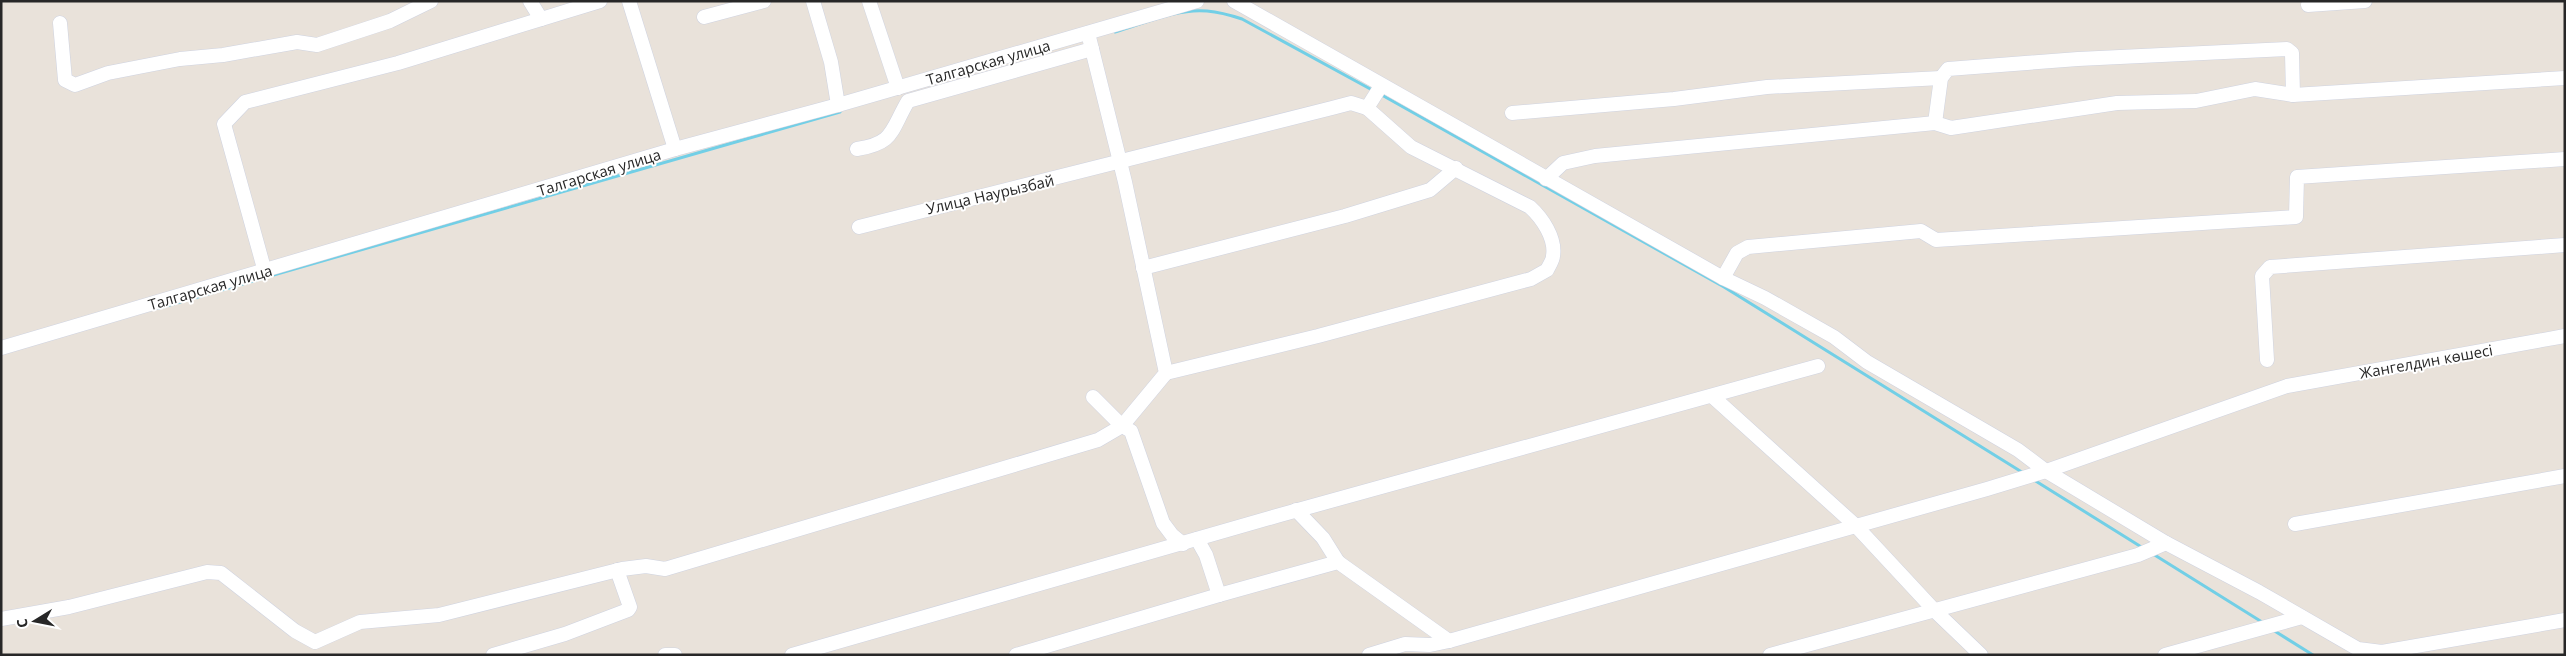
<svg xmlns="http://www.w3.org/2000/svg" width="2566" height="656" font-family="'Open Sans',sans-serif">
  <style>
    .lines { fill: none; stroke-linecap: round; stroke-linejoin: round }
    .stream { stroke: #72cfe6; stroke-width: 3 }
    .minor-casing { stroke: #cfd3e0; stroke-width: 15 }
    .minor { stroke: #fff; stroke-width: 14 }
    .labels { text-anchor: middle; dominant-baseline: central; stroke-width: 4; stroke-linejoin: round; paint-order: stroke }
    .street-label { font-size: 15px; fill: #272727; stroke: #fff }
  </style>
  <rect width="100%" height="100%" fill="#e9e2da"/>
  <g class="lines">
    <g class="stream">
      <path d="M 1115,32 C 1143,24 1177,8 1207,11 C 1219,12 1230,15 1242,19 L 1374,91"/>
      <path d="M 1380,94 L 1724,287 L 2025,474"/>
      <path d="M 159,308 L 840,112"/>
      <path d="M 2034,480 L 2143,548"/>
      <path d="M 2153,554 L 2262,622"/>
      <path d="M 2273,630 L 2313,655"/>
    </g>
    <g class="minor-casing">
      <g id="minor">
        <path d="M 530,1 L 541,19"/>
        <path d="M 629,1 L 675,149"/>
        <path d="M 813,1 L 831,62 L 838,105"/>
        <path d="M 869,1 L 898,88"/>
        <path d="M 1234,1 L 1723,278 L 1765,298 L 1834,337 L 1867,362 L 2018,450 L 2046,471 L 2166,543 L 2259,592 L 2358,649 L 2382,652 L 2565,620"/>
        <path d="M 2308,5 L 2365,1"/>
        <path d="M 704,17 L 764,1"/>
        <path d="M 60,23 L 65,80 L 75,85 L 108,73 L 180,59 L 223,55 L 297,42 L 317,45 L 390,21 L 431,1"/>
        <path d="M 1512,113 L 1674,99 L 1767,87 L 1941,78"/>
        <path d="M 1935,123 L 1941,78 L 1948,69 L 2078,59 L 2287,49 L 2292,53 L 2293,95"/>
        <path d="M 857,149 C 894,143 890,132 908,101 L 1092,49"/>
        <path d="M 1546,179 L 1563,163 L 1595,156 L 1935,123 L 1951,128 L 2117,103 L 2196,101 L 2255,89 L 2293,95 L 2565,78"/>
        <path d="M 859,227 L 1332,108 L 1351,103 L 1367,108 L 1381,86"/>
        <path d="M 1143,268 L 1345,216 L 1430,190 L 1456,168"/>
        <path d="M 265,272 L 224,124 L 245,102 L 398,63 L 600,1"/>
        <path d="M 1723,278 L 1737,253 L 1748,247 L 1921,231 L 1936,240 L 2296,217 L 2297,177 L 2565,159"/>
        <path d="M 1,348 L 675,149 L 838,105 L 1197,1"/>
        <path d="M 2267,360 L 2262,276 L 2270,267 L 2565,245"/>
        <path d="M 1166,373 L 1318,336 L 1531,279 L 1547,270 C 1549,266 1553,260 1553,256 C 1556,238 1542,218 1530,207 L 1411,147 L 1367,108"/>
        <path d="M 1712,396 L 1856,526 L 1935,611 L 1981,655"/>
        <path d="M 1093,397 L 1122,426 L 1131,431 L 1163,523 L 1172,535 L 1183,544"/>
        <path d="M 1296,510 L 1323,538 L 1338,562"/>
        <path d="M 2295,524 L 2565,476"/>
        <path d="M 1197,539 L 1206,555 L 1219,595"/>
        <path d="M 1,619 L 69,607 L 207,572 L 221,573 L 295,631 L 315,642 L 360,622 L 439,615 L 622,569 L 646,566 L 665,569 L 1098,440 L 1122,426 L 1166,373 L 1125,182 L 1088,33"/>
        <path d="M 493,655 L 565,634 L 628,610 L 630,607 L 617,570"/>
        <path d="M 665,655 L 675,655"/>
        <path d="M 792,655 L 1280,515 L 1818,366"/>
        <path d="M 1016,655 L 1219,595 L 1338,562 L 1449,641"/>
        <path d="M 1369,655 L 1405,644 L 1430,645 L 1449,641 L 1987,489 L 2046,471 L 2287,386 L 2565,336"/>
        <path d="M 1770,655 L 2138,555 L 2166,543"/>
        <path d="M 2165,655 L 2302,617"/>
      </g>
    </g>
    <use href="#minor" class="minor"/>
  </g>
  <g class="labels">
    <g class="street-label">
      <text transform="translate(988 62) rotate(-16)">Талгарская улица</text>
      <text transform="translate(599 172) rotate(-17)">Талгарская улица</text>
      <text transform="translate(990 194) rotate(-13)">Улица Наурызбай</text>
      <text transform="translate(210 287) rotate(-16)">Талгарская улица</text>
      <text transform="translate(2426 361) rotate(-10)">Жангелдин көшесі</text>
    </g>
  </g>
  <rect width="2566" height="656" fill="none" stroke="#272727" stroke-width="5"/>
  <g transform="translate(35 621) rotate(260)" stroke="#ffffff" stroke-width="4" paint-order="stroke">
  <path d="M0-4L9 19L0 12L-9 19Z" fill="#272727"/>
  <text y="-8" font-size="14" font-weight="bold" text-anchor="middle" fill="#272727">С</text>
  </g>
</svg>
